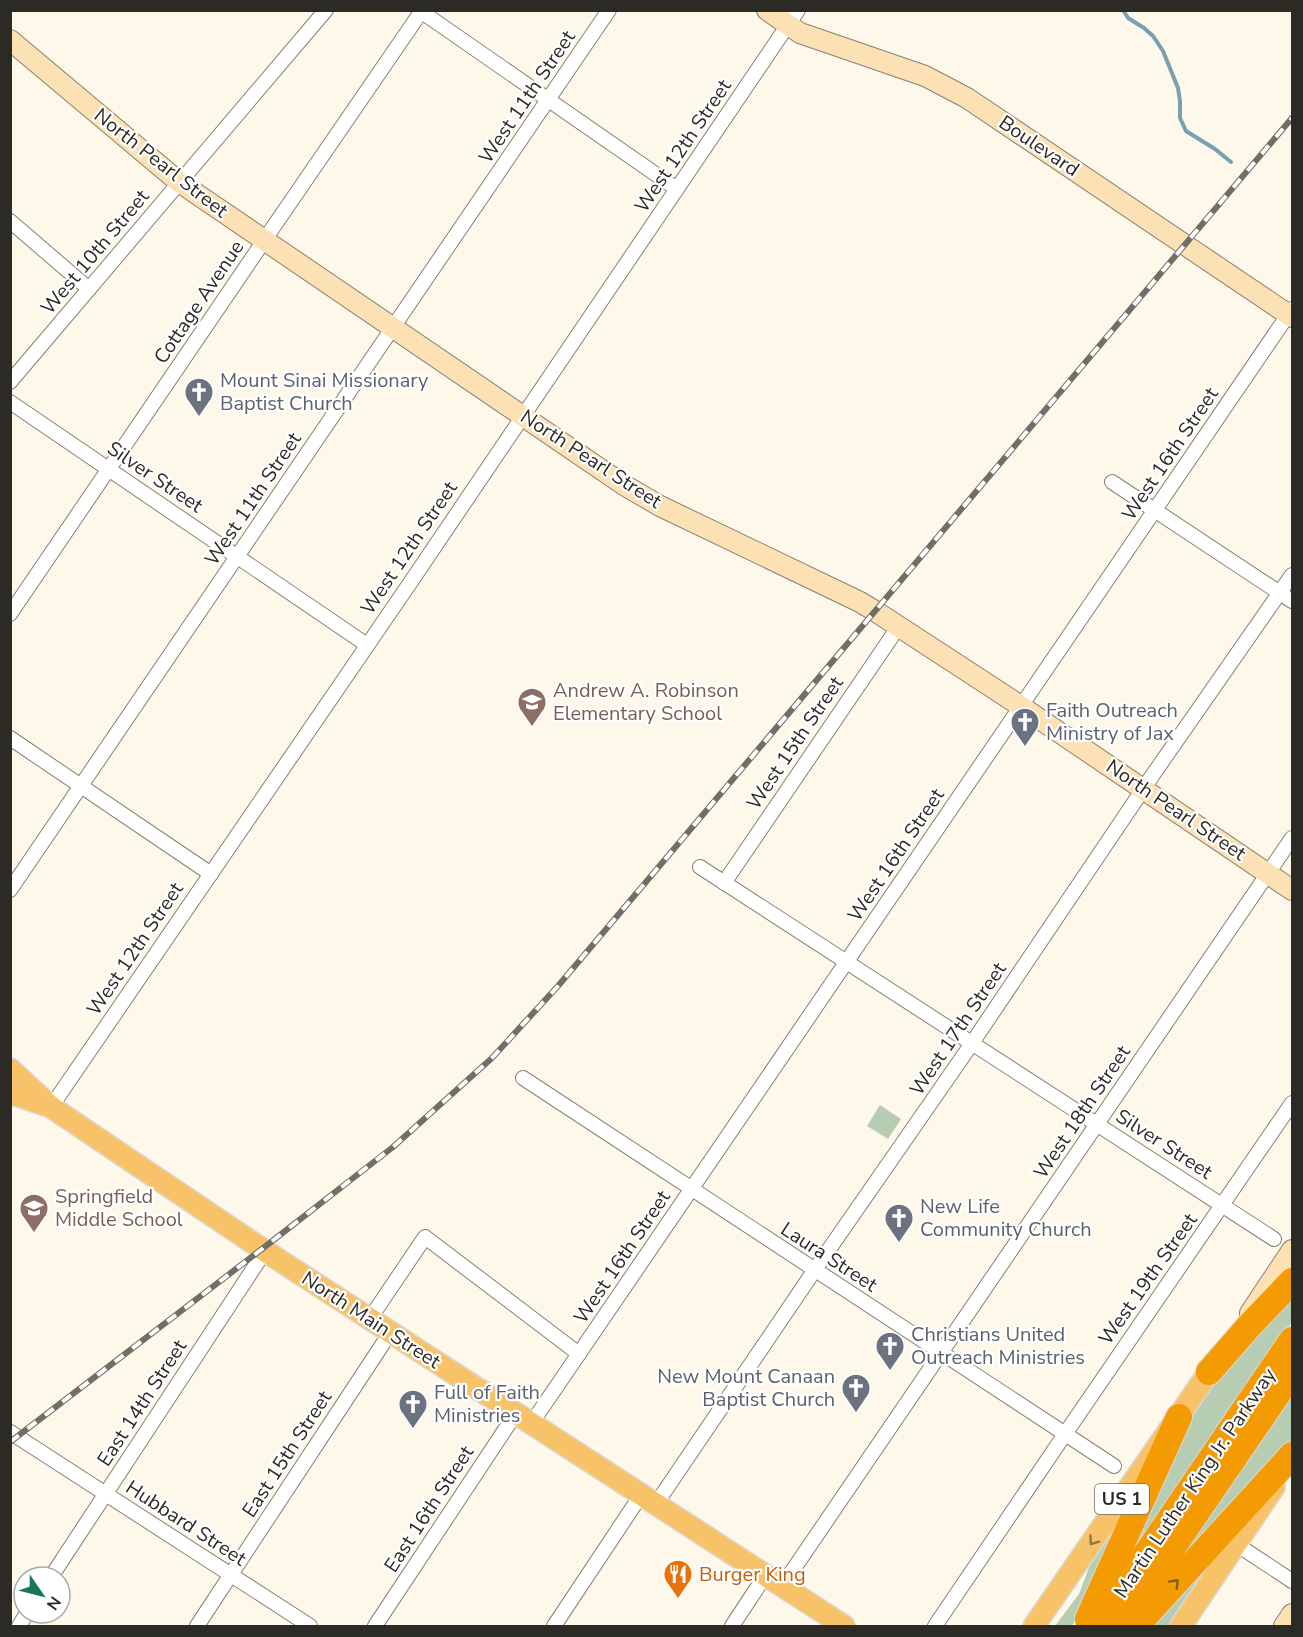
<svg xmlns="http://www.w3.org/2000/svg" width="1303" height="1637" font-family="'Nunito Sans',sans-serif">
  <style>
    .green { fill: #b7cdb3 }
    .lines { fill: none; stroke-linecap: round; stroke-linejoin: round }
    .stream { stroke: #78a0b3; stroke-width: 4 }
    .street-casing { stroke: #868175; stroke-width: 16 }
    .secondary-casing { stroke: #868175; stroke-width: 22 }
    .primary-casing { stroke: #d9d9d8; stroke-width: 24 }
    .highway-casing { stroke: #d9d9d8; stroke-width: 28 }
    .street { stroke: #fff; stroke-width: 14 }
    .secondary { stroke: #fce1b4; stroke-width: 20 }
    .primary { stroke: #f8c368; stroke-width: 21 }
    .highway { stroke: #f49b04; stroke-width: 26 }
    .rail-casing { stroke: #716e66; stroke-width: 6 }
    .rail { stroke: #fff; stroke-width: 4; stroke-dasharray: 11; stroke-linecap: butt }
    .oneway { stroke: #927646 }
    .oneway2 { stroke: #865d16 }
    .labels { text-anchor: middle; dominant-baseline: central; stroke-width: 4.5; stroke-linejoin: round; paint-order: stroke }
    .shield { fill: #fff; stroke: #6b6a66; stroke-width: 1.5 }
    .shield-label { font-size: 18px; font-weight: bold; fill: #2c2a25 }
    .street-label { font-size: 20px; fill: #2c2a25; stroke: #fff }
    .worship-label { font-size: 20px; fill: #5b616d; stroke: #fff; text-anchor: start }
    .education-label { font-size: 20px; fill: #785e54; stroke: #fff; text-anchor: start }
    .food-label { font-size: 20px; fill: #c56008; stroke: #fff; text-anchor: start }
  </style>
  <rect width="100%" height="100%" fill="#fef8eb"/>
  <g class="green">
    <path d="M 880,1105 L 901,1119 L 888,1139 L 867,1126 Z"/>
    <path d="M 1292,1290 L 1292,1322 L 1097,1610 L 1177,1442 L 1194,1413 L 1232,1359 Z"/>
    <path d="M 1292,1395 L 1292,1447 L 1142,1608 L 1249,1460 Z"/>
    <path d="M 1152,1465 L 1091,1592 L 1072,1626 L 1055,1626 L 1079,1594 L 1094,1554 Z"/>
    <path d="M 1241,1523 L 1175,1626 L 1147,1626 Z"/>
  </g>
  <g class="lines">
    <path class="stream" d="M 1123,10 L 1128,18 L 1144,28 L 1153,36 L 1163,51 L 1178,88 L 1180,101 L 1180,118 L 1186,131 L 1215,149 L 1231,162"/>
    <g class="street-casing">
      <g id="street">
        <path d="M 419,10 L 677,189"/>
        <path d="M 10,221 L 89,289"/>
        <path d="M 10,382 L 326,10"/>
        <path d="M 10,402 L 367,645"/>
        <path d="M 1112,482 L 1292,601"/>
        <path d="M 10,614 L 274,226 L 421,12"/>
        <path d="M 10,738 L 211,874"/>
        <path d="M 700,867 L 1274,1239"/>
        <path d="M 724,883 L 899,626"/>
        <path d="M 10,890 L 609,10"/>
        <path d="M 523,1078 L 1114,1466"/>
        <path d="M 51,1107 L 408,586 L 798,10"/>
        <path d="M 369,1320 L 425,1237 L 579,1354"/>
        <path d="M 531,1424 L 1292,309"/>
        <path d="M 10,1432 L 310,1626"/>
        <path d="M 656,1504 L 814,1271 L 966,1052 L 1152,776 L 1292,575"/>
        <path d="M 1236,1544 L 1292,1581"/>
        <path d="M 51,1577 L 265,1251"/>
        <path d="M 782,1586 L 1292,838"/>
        <path d="M 19,1626 L 27,1613"/>
        <path d="M 197,1626 L 390,1333"/>
        <path d="M 375,1626 L 516,1413"/>
        <path d="M 554,1626 L 641,1495"/>
        <path d="M 732,1626 L 765,1576"/>
        <path d="M 935,1626 L 1065,1434 L 1292,1103"/>
      </g>
    </g>
    <g class="secondary-casing">
      <g id="secondary">
        <path d="M 767,10 L 800,33 L 925,76 L 967,98 L 1292,317"/>
        <path d="M 10,40 L 179,182 L 624,485 L 660,506 L 860,602 L 875,611 L 1010,699 L 1292,890"/>
        <path d="M 1250,1313 L 1292,1250"/>
        <path d="M 1284,1626 L 1292,1614"/>
      </g>
    </g>
    <g class="primary-casing">
      <g id="primary">
        <path d="M 10,1069 L 51,1107 L 262,1249 L 844,1626"/>
        <path d="M 10,1093 L 45,1105"/>
        <path d="M 1034,1626 L 1209,1372"/>
        <path d="M 1181,1626 L 1274,1487"/>
      </g>
    </g>
    <g class="highway-casing">
      <g id="highway">
        <path d="M 1209,1372 L 1251,1324 L 1292,1281"/>
        <path d="M 1088,1619 L 1179,1417"/>
        <path d="M 1097,1626 L 1292,1340"/>
        <path d="M 1119,1626 L 1292,1373"/>
        <path d="M 1136,1626 L 1292,1455"/>
      </g>
    </g>
    <use href="#street" class="street"/>
    <use href="#secondary" class="secondary"/>
    <use href="#primary" class="primary"/>
    <use href="#highway" class="highway"/>
    <g class="rail-casing">
      <path id="rail" d="M 10,1442 L 262,1249 L 393,1147 L 492,1058 L 558,986 L 1292,118"/>
    </g>
    <use href="#rail" class="rail"/>
  </g>
  <defs><path id="oneway-chevron" d="M-2-3.5L2.5 0L-2 3.5" fill="none" stroke-width="1.6" stroke-linecap="round" stroke-linejoin="round" transform="scale(1.5)"/></defs>
  <use class="oneway" href="#oneway-chevron" transform="translate(1093 1541) rotate(125)"/>
  <use class="oneway2" href="#oneway-chevron" transform="translate(1175 1583) rotate(-47)"/>
  <defs>
    <g id="church-pin" transform="scale(1.5)"><path d="M0 17L-7.5 6A9.5 9.5 0 1 1 7.5 6Z" fill="#6b7280" stroke="#fff"/><path d="M-1.2-6h2.4v3.5h3.3v2.4h-3.3V6h-2.4V-.1h-3.3v-2.4h3.3Z" fill="#fff"/></g>
    <g id="school-pin" transform="scale(1.5)"><path d="M0 17L-7.5 6A9.5 9.5 0 1 1 7.5 6Z" fill="#8d6e63" stroke="#fff"/><path d="M0-5L7-2L0 1L-7-2ZM-4 1L0 2.5L4 1V4Q0 6-4 4Z" fill="#fff"/></g>
    <g id="restaurant-pin" transform="scale(1.5)"><path d="M0 17L-7.5 6A9.5 9.5 0 1 1 7.5 6Z" fill="#e8710a" stroke="#fff"/><path d="M-5-6h1v4h1v-4h1v4h1v-4h1v5L-1.5 .5V6h-2V.5L-5-1ZM5-6V6H3V1.5H1.5Q1.5-4 5-6Z" fill="#fff"/></g>
  </defs>
  <g fill-rule="evenodd">
    <use href="#church-pin" x="199" y="392"/>
    <use href="#school-pin" x="532" y="702"/>
    <use href="#church-pin" x="1025" y="722"/>
    <use href="#school-pin" x="34" y="1208"/>
    <use href="#church-pin" x="899" y="1218"/>
    <use href="#church-pin" x="890" y="1346"/>
    <use href="#church-pin" x="856" y="1388"/>
    <use href="#church-pin" x="413" y="1404"/>
    <use href="#restaurant-pin" x="678" y="1574"/>
  </g>
  <g class="labels">
    <rect class="shield" x="1095" y="1484" width="54" height="30" rx="4.5"/>
    <g class="shield-label">
      <text x="1122" y="1499">US 1</text>
    </g>
    <g class="street-label">
      <text transform="translate(527 97) rotate(-56)">West 11th Street</text>
      <text transform="translate(683 146) rotate(-56)">West 12th Street</text>
      <text transform="translate(1039 146) rotate(34)">Boulevard</text>
      <text transform="translate(161 163) rotate(38)">North Pearl Street</text>
      <text transform="translate(95 252) rotate(-50)">West 10th Street</text>
      <text transform="translate(199 302) rotate(-56)">Cottage Avenue</text>
      <text transform="translate(1170 454) rotate(-56)">West 16th Street</text>
      <text transform="translate(591 459) rotate(33)">North Pearl Street</text>
      <text transform="translate(155 477) rotate(34)">Silver Street</text>
      <text transform="translate(253 499) rotate(-56)">West 11th Street</text>
      <text transform="translate(409 548) rotate(-56)">West 12th Street</text>
      <text transform="translate(795 743) rotate(-56)">West 15th Street</text>
      <text transform="translate(1176 810) rotate(34)">North Pearl Street</text>
      <text transform="translate(896 855) rotate(-56)">West 16th Street</text>
      <text transform="translate(135 949) rotate(-56)">West 12th Street</text>
      <text transform="translate(958 1029) rotate(-56)">West 17th Street</text>
      <text transform="translate(1082 1112) rotate(-56)">West 18th Street</text>
      <text transform="translate(1164 1144) rotate(33)">Silver Street</text>
      <text transform="translate(622 1257) rotate(-56)">West 16th Street</text>
      <text transform="translate(829 1257) rotate(33)">Laura Street</text>
      <text transform="translate(1148 1279) rotate(-55)">West 19th Street</text>
      <text transform="translate(371 1320) rotate(33)">North Main Street</text>
      <text transform="translate(142 1403) rotate(-57)">East 14th Street</text>
      <text transform="translate(287 1454) rotate(-57)">East 15th Street</text>
      <text transform="translate(1195 1483) rotate(-56)">Martin Luther King Jr. Parkway</text>
      <text transform="translate(429 1509) rotate(-57)">East 16th Street</text>
      <text transform="translate(186 1523) rotate(33)">Hubbard Street</text>
    </g>
    <g class="worship-label">
      <text x="220" y="380">Mount Sinai Missionary<tspan x="220" dy="23">Baptist Church</tspan></text>
      <text x="1046" y="710">Faith Outreach<tspan x="1046" dy="23">Ministry of Jax</tspan></text>
      <text x="920" y="1206">New Life<tspan x="920" dy="23">Community Church</tspan></text>
      <text x="911" y="1334">Christians United<tspan x="911" dy="23">Outreach Ministries</tspan></text>
      <text x="835" y="1376" text-anchor="end">New Mount Canaan<tspan x="835" dy="23">Baptist Church</tspan></text>
      <text x="434" y="1392">Full of Faith<tspan x="434" dy="23">Ministries</tspan></text>
    </g>
    <g class="education-label">
      <text x="553" y="690">Andrew A. Robinson<tspan x="553" dy="23">Elementary School</tspan></text>
      <text x="55" y="1196">Springfield<tspan x="55" dy="23">Middle School</tspan></text>
    </g>
    <g class="food-label">
      <text x="699" y="1574">Burger King</text>
    </g>
  </g>
  <rect width="1303" height="1637" fill="none" stroke="#2c2a25" stroke-width="24"/>
  <g transform="translate(42 1595) rotate(125)"><circle r="28" fill="#ffffff" stroke="#abaaa8" stroke-width="1.5"/>
  <path d="M0-4.5L10 22L0 15L-10 22Z" fill="#157a53"/>
  <text y="-9" font-size="16" font-weight="bold" text-anchor="middle" fill="#2c2a25">N</text>
  </g>
</svg>
